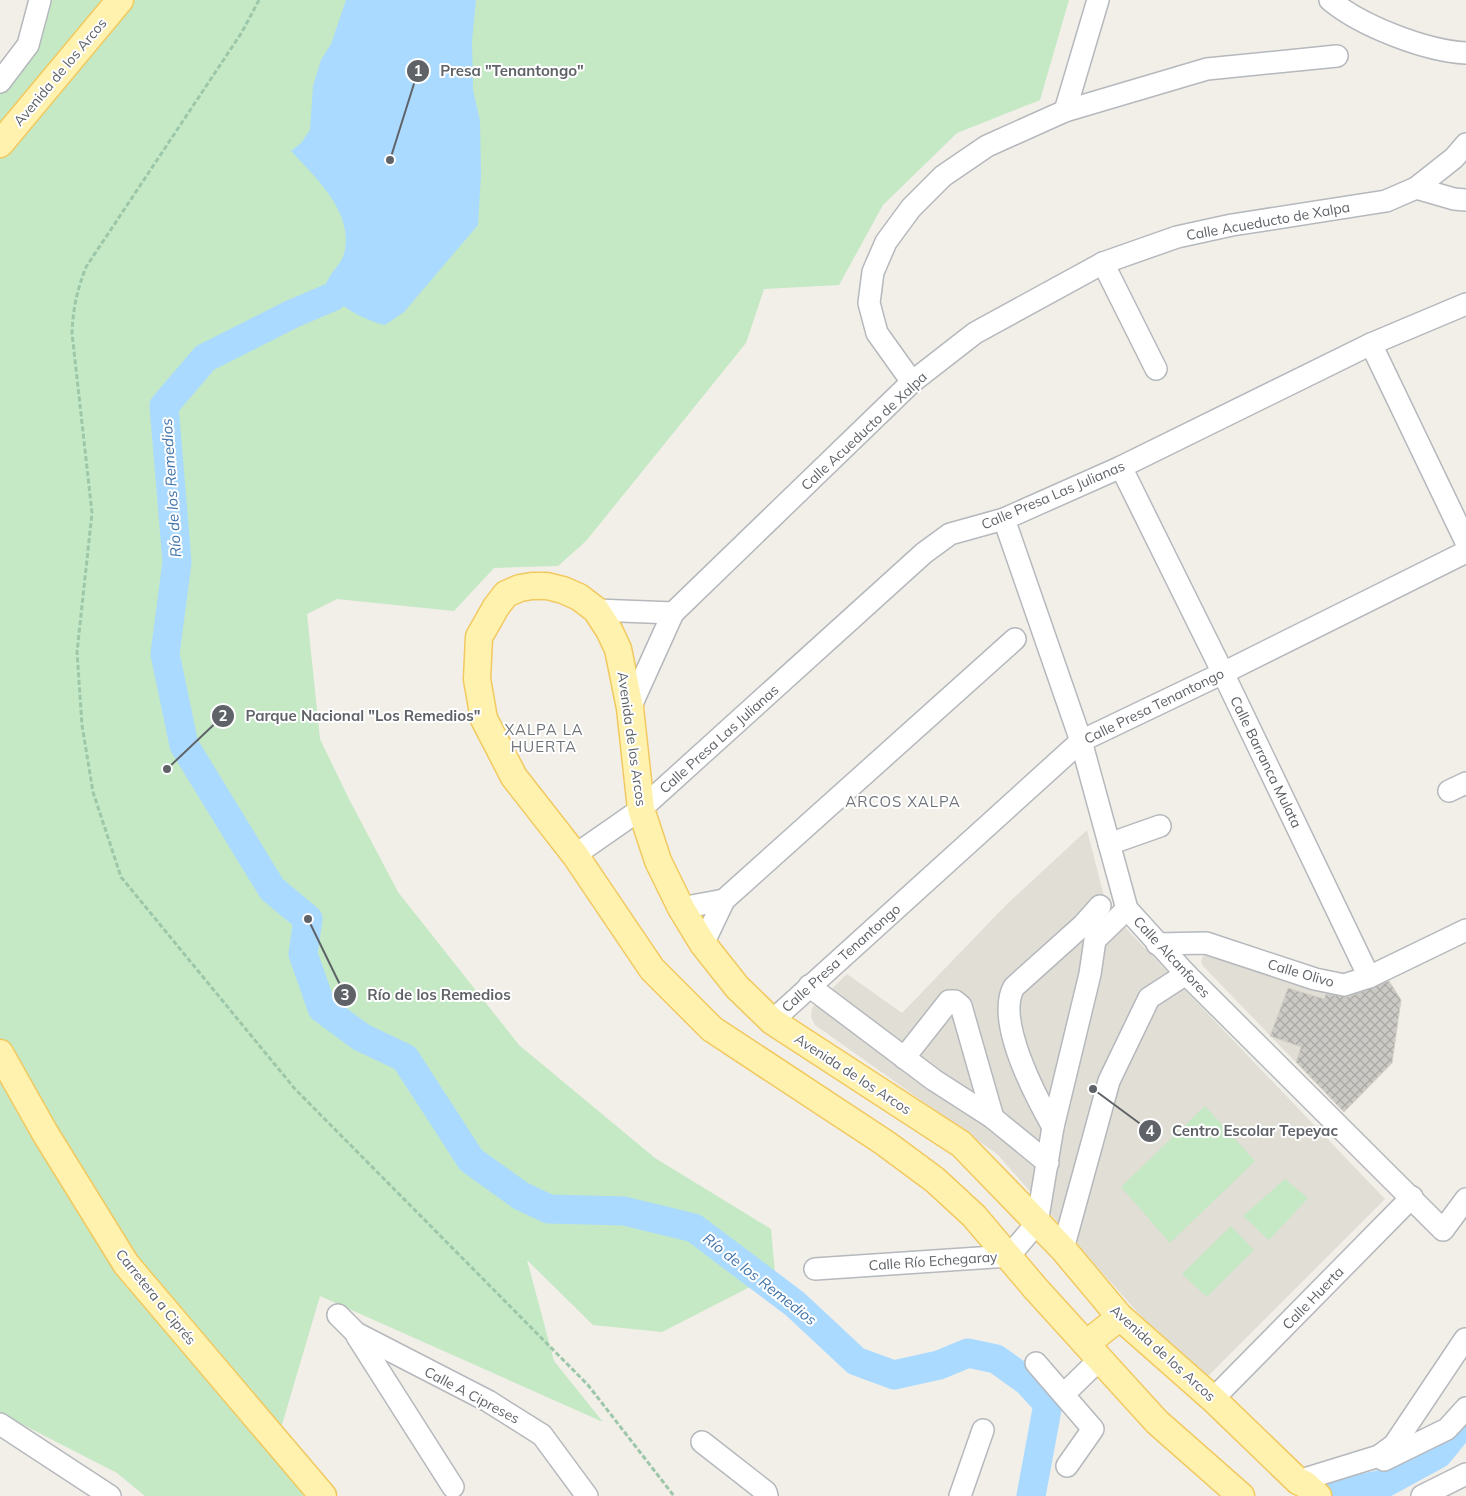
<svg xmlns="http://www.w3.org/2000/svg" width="1466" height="1496" font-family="Mulish,sans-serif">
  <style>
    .education { fill: #e1ded6 }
    .park { fill: #c5e8c5 }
    .water { fill: #aadaff }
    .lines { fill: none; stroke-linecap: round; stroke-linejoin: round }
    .river { stroke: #aadaff; stroke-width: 29 }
    .building { fill: url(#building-cross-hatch); stroke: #d6d1c6 }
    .minor-casing { stroke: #b5b8bc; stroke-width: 24 }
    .major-casing { stroke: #f2c960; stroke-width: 29 }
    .path { stroke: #9cc7a9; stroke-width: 3; stroke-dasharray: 5 2.5; stroke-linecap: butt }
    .minor { stroke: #fff; stroke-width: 21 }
    .major { stroke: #fff2af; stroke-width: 26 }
    .labels { text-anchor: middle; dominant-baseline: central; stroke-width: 4; stroke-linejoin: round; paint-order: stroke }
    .street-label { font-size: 14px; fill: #5f6368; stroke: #fff }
    .water-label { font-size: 15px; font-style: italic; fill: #4174aa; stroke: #fff }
    .neighbourhood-label { font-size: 15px; letter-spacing: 1px; fill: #70757a; stroke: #fff }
    .leader { fill: none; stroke: #5f6368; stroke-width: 2 }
    .callout-dot { fill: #5f6368; stroke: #fff; stroke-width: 2 }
    .mark-label { font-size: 15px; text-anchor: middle; font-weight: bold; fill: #fff }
    .callout-label { font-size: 15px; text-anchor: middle; font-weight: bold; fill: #5f6368; stroke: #fff; stroke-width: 4; stroke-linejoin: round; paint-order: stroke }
  </style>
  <defs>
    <pattern id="building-cross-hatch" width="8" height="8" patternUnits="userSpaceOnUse" patternTransform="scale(1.25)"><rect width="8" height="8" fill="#cccac5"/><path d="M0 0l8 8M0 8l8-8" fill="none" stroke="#a9a8a4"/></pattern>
  </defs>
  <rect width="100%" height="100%" fill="#f1efe8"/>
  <g class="education">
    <path d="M 1087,830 L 1105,900 L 1097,924 L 1118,920 L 1385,1199 L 1203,1381 L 1163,1341 L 997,1154 L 815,1025 L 811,1017 L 812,1008 L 847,974 L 902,1013 L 1006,905 Z"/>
    <path d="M 1208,953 L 1291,980 L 1387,978 L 1401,1000 L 1392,1063 L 1344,1112 L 1203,966 L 1201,962 L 1203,956 Z"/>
  </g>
  <g class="park">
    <path d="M 40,0 L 1069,0 L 1040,100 L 957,133 L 883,205 L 839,285 L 764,289 L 746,343 L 586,541 L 558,566 L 494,568 L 454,611 L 337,599 L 307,614 L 320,739 L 349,799 L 398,892 L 519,1045 L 655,1158 L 771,1229 L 775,1274 L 662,1332 L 593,1325 L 527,1260 L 554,1361 L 603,1422 L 320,1296 L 281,1428 L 336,1496 L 145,1496 L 117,1473 L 4,1415 L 0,1416 L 0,92 Z"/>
    <path d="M 1205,1106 L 1255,1161 L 1170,1243 L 1121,1187 Z"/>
    <path d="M 1285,1179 L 1308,1198 L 1269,1240 L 1243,1216 Z"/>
    <path d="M 1231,1226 L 1254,1250 L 1207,1297 L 1182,1274 Z"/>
  </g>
  <path class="water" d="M 346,0 L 476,0 L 472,41 L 473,90 L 480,121 L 481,175 L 478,225 L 404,312 L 385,325 C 362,320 343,307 325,291 C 325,276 340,267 344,254 C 355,213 316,178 291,151 L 301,143 L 310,130 L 313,86 L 321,60 L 331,44 Z"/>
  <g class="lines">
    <g class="river">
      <path d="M 332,297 L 292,314 L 205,358 L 164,406 L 177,562 L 165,654 L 184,745 L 272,889 L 308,919 L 303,954 L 322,1008 L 361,1037 L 405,1058 L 471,1160 L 521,1196 L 549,1209 L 624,1211 L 694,1228 L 795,1304 L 856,1361 L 894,1375 L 939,1365 L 968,1353 L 996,1359 L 1027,1381 L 1048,1404 L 1031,1496"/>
      <path d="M 1329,1496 L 1383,1484 L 1438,1454 L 1466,1420"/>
    </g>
  </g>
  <path class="building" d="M 1389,981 L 1401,1000 L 1392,1063 L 1344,1112 L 1296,1062 L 1301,1047 L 1270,1036 L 1288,988 L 1324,999 L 1326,994 L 1348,997 Z"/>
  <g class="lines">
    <g class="minor-casing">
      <g id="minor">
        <path d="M 1330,0 C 1361,26 1426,51 1466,53"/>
        <path d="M 0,82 L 28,45 L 40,0"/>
        <path d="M 1065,111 L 1098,0"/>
        <path d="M 1416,188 L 1454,199 L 1466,200"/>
        <path d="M 1103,263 L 1156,369"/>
        <path d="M 1371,344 L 1466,542"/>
        <path d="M 912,382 L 877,333 L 869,303 L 873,272 L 886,242 L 911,208 L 943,176 L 987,146 L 1065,111 L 1207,69 L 1337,56"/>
        <path d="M 1121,467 L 1223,673 L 1369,977"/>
        <path d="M 1004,519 L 1081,741 L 1127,909 L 1186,974 L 1443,1230 L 1466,1199"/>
        <path d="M 596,610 L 673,613"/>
        <path d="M 630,708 L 673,613 L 912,382 L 975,333 L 1103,263 L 1177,237 L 1232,225 L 1386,201 L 1416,188 L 1454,158 L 1466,144"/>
        <path d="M 1449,791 L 1466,783"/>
        <path d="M 1109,844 L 1160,826"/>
        <path d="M 575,855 L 641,809 L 924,553 L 950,534 L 1004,519 L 1121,467 L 1371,344 L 1466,304"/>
        <path d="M 681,908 L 724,900"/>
        <path d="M 703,944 L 724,900 L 1015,639"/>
        <path d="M 1157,944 L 1206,943 L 1315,979 L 1344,985 L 1369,977 L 1466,930"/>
        <path d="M 809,986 L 934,1080 L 993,1118 L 1048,1163"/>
        <path d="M 772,1021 L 1081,741 L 1223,673 L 1466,552"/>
        <path d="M 904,1058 L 949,1001 L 955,1001 L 961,1006 L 993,1118"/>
        <path d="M 1053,1127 C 1036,1097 995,1020 1014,987 L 1083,925 L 1100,906"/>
        <path d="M 1063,1249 L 1109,1081 L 1149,998 L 1186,974"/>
        <path d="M 815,1269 L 1009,1256 L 1037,1223 L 1053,1127 L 1090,974 L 1095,940 L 1127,909"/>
        <path d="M 338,1315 L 356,1333 L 488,1401 L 542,1435 L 587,1496"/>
        <path d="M 357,1336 L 453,1487"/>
        <path d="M 1036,1363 L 1093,1429 L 1067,1466"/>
        <path d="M 1064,1394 L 1100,1359"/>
        <path d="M 1213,1399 L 1412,1197"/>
        <path d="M 0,1424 L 110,1496"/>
        <path d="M 702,1442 L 766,1492 L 767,1496"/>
        <path d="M 1384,1460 L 1447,1429 L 1466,1408"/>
        <path d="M 1298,1481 L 1379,1456 L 1394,1445 L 1465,1339"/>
        <path d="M 960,1496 L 983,1430"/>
        <path d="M 1422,1496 L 1466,1474"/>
      </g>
    </g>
    <g class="major-casing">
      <g id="major">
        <path d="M 0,144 L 120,0"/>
        <path d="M 0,1053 L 45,1133 L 126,1264 L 323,1496"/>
        <path d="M 1086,1344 L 1120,1317"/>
        <path d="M 1241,1496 L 1157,1422 L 1036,1289 L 974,1216 L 935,1180 L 885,1143 L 712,1029 L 652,969 L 575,855 L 514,777 L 484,719 L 477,679 L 479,637 L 496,607 L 506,594 L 520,588 L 532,586 L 547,586 L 563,590 L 579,597 L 596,610 L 609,630 L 618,649 L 630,708 L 641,809 L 658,861 L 681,908 L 703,944 L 737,987 L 772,1021 L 961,1144 L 1063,1249 L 1120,1317 L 1213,1399 L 1298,1481 L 1306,1485 L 1318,1496"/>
      </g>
    </g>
    <path class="path" d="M 259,0 L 242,32 L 86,267 C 77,290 73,309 72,333 L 92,513 L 77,652 L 82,725 L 93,792 L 121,877 L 295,1089 L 588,1385 L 674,1496"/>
    <use href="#minor" class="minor"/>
    <use href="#major" class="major"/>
  </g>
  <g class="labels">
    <g class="street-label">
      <text transform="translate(60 72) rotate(-50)">Avenida de los Arcos</text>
      <text transform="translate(1268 221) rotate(-10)">Calle Acueducto de Xalpa</text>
      <text transform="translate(864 431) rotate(-43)">Calle Acueducto de Xalpa</text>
      <text transform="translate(1053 495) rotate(-23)">Calle Presa Las Julianas</text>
      <text transform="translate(1154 706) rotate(-26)">Calle Presa Tenantongo</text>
      <text transform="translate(632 739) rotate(82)">Avenida de los Arcos</text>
      <text transform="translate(719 739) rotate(-42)">Calle Presa Las Julianas</text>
      <text transform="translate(1266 762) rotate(64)">Calle Barranca Mulata</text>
      <text transform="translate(1172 957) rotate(47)">Calle Alcanfores</text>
      <text transform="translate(841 958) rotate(-42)">Calle Presa Tenantongo</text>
      <text transform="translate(1301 973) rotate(16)">Calle Olivo</text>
      <text transform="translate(853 1074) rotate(33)">Avenida de los Arcos</text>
      <text transform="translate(933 1261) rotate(-4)">Calle Río Echegaray</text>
      <text transform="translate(156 1297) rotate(51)">Carretera a Ciprés</text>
      <text transform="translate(1313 1298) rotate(-46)">Calle Huerta</text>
      <text transform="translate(1163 1353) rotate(42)">Avenida de los Arcos</text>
      <text transform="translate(472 1395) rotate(28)">Calle A Cipreses</text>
    </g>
    <g class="water-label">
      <text transform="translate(171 488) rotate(-94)">Río de los Remedios</text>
      <text transform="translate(760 1279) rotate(38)">Río de los Remedios</text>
    </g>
    <g class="neighbourhood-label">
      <text x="544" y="729">XALPA LA<tspan x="544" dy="17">HUERTA</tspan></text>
      <text x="903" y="801">ARCOS XALPA</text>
    </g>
  </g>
  <path class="leader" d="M390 160L418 71M167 769L223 716M308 919L345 995M1093 1089L1150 1131"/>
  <g class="callout-dot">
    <circle cx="390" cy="160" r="5"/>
    <circle cx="167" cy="769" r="5"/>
    <circle cx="308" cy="919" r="5"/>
    <circle cx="1093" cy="1089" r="5"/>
    <circle cx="418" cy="71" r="12"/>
    <circle cx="223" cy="716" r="12"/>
    <circle cx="345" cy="995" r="12"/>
    <circle cx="1150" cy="1131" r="12"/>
  </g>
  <g class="mark-label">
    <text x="418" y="76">1</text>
    <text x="223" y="721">2</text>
    <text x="345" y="1000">3</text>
    <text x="1150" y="1136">4</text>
  </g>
  <g class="callout-label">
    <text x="512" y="76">Presa "Tenantongo"</text>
    <text x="363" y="721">Parque Nacional "Los Remedios"</text>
    <text x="439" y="1000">Río de los Remedios</text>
    <text x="1255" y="1136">Centro Escolar Tepeyac</text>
  </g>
</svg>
